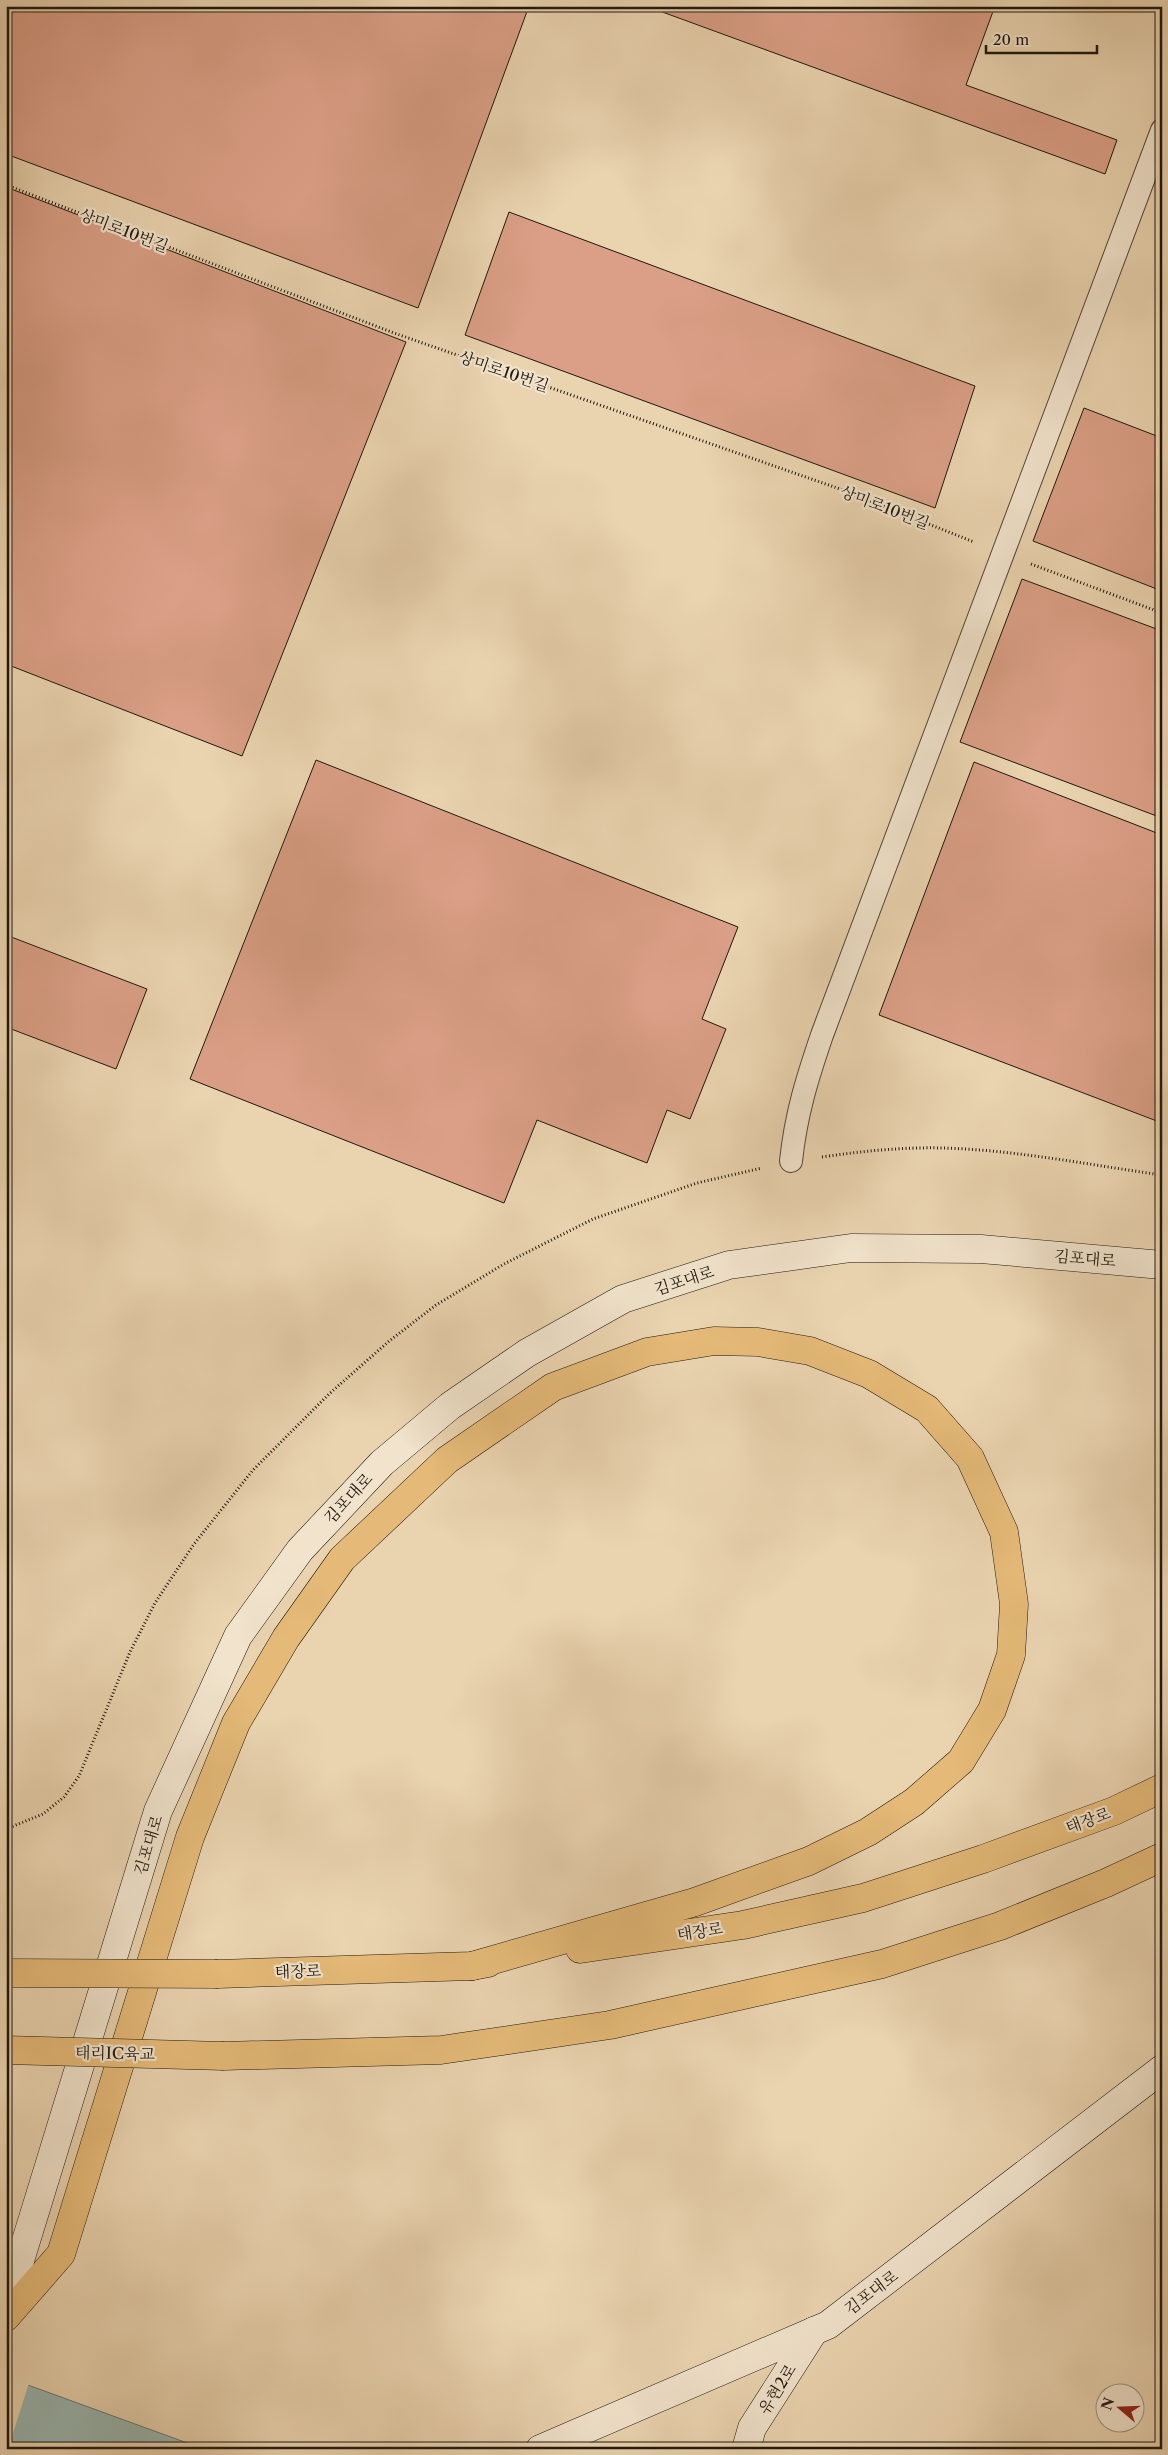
<svg xmlns="http://www.w3.org/2000/svg" width="1168" height="2455" font-family="'Libre Caslon Text','Noto Serif KR',serif">
  <style>
    .water { fill: #98b7b1; stroke: #687770 }
    .pier { fill: #ead4b0 }
    .building { fill: #da9f86; stroke: #1f170f }
    .lines { fill: none; stroke-linecap: round; stroke-linejoin: round }
    .lane-casing { stroke: #524637; stroke-width: 24 }
    .secondary-casing { stroke: #1f170f; stroke-width: 29 }
    .primary-casing { stroke: #1f170f; stroke-width: 29 }
    .path { stroke: #1f170f; stroke-width: 3; stroke-dasharray: 1 2.5; stroke-linecap: butt }
    .lane { stroke: #f1e3cc; stroke-width: 22 }
    .secondary { stroke: #f1e3cc; stroke-width: 28 }
    .primary { stroke: #e5ba78; stroke-width: 28 }
    .primary-bridge-casing { stroke: #1f170f; stroke-width: 29; stroke-linecap: butt }
    .primary-bridge { stroke: #e5ba78; stroke-width: 28 }
    .labels { text-anchor: middle; dominant-baseline: central; stroke-width: 4.5; stroke-linejoin: round; paint-order: stroke }
    .street-label { font-size: 16px; fill: #1f170f; stroke: #f1e3cc }
  </style>
  <rect width="100%" height="100%" fill="#ead4b0"/>
  <filter id="stains"><feTurbulence type="fractalNoise" baseFrequency=".004" numOctaves="4"/><feColorMatrix values="0 0 0 0 .2 0 0 0 0 .09 0 0 0 0 .02 0 0 0 .5 -.17"/></filter>
  <radialGradient id="worn" r=".72"><stop offset=".6" stop-color="#630" stop-opacity="0"/><stop offset="1" stop-color="#630" stop-opacity=".3"/></radialGradient>
  <path class="water" d="M 6,2377 L 190,2444 L 201,2449 L 6,2449 Z"/>
  <path class="pier" d="M 6,2375 L 29,2383 L 8,2449 L 6,2449 Z"/>
  <g class="building">
    <path d="M 6,6 L 529,6 L 418,308 L 6,154 Z"/>
    <path d="M 646,6 L 995,6 L 966,85 L 1117,140 L 1105,174 Z"/>
    <path d="M 6,187 L 406,342 L 242,756 L 6,664 Z"/>
    <path d="M 509,212 L 975,386 L 935,508 L 465,335 Z"/>
    <path d="M 1084,408 L 1162,438 L 1162,591 L 1033,541 Z"/>
    <path d="M 1022,579 L 1162,631 L 1162,818 L 960,742 Z"/>
    <path d="M 316,760 L 738,927 L 702,1019 L 726,1029 L 690,1119 L 667,1110 L 647,1163 L 537,1120 L 504,1203 L 190,1079 Z"/>
    <path d="M 974,762 L 1162,835 L 1162,1123 L 879,1015 Z"/>
    <path d="M 6,935 L 147,989 L 116,1069 L 6,1027 Z"/>
  </g>
  <g class="lines">
    <g class="lane-casing">
      <path id="lane" d="M 791,1161 C 796,1114 807,1079 822,1035 L 1162,130"/>
    </g>
    <g class="secondary-casing">
      <g id="secondary">
        <path d="M 6,2306 L 158,1811 L 238,1636 L 300,1550 L 382,1463 L 450,1406 L 527,1353 L 623,1299 L 729,1265 L 851,1248 L 981,1249 L 1162,1265"/>
        <path d="M 540,2449 L 828,2325 L 1162,2069"/>
        <path d="M 746,2449 L 752,2428 L 814,2331"/>
      </g>
    </g>
    <g class="primary-casing">
      <g id="primary">
        <path d="M 580,1949 L 743,1925 L 863,1898 L 983,1859 L 1114,1811 L 1162,1788"/>
        <path d="M 218,1974 L 472,1966 L 488,1963"/>
        <path d="M 224,2056 L 441,2050 L 610,2025 L 882,1964 L 1000,1926 L 1106,1883 L 1162,1857"/>
        <path d="M 6,2317 L 61,2254 L 190,1837 L 236,1723 L 286,1638 L 342,1559 L 447,1460 L 553,1387 L 647,1352 L 714,1341 L 758,1342 L 810,1351 L 869,1374 L 927,1409 L 970,1458 L 1004,1532 L 1014,1604 L 1011,1655 L 992,1710 L 961,1761 L 914,1802 L 868,1832 L 809,1861 L 695,1902 L 472,1966"/>
      </g>
    </g>
    <g class="path">
      <path d="M 6,185 L 394,333 L 840,489 L 974,542"/>
      <path d="M 1031,564 L 1162,613"/>
      <path d="M 822,1157 C 863,1151 902,1147 943,1148 C 1016,1150 1090,1165 1162,1175"/>
      <path d="M 6,1829 L 43,1814 L 64,1797 L 79,1776 L 130,1652 L 155,1603 L 194,1544 L 253,1470 L 329,1394 L 388,1342 L 436,1305 L 504,1264 L 593,1219 L 697,1183 L 762,1168"/>
    </g>
    <use href="#lane" class="lane"/>
    <use href="#secondary" class="secondary"/>
    <use href="#primary" class="primary"/>
    <g class="primary-bridge-casing">
      <g id="primary-bridge">
        <path d="M 6,1973 L 218,1974"/>
        <path d="M 6,2050 L 224,2056"/>
      </g>
    </g>
    <use href="#primary-bridge" class="primary-bridge"/>
  </g>
  <g class="labels">
    <g class="street-label">
      <text transform="translate(124 230) rotate(21)">상미로10번길</text>
      <text transform="translate(504 371) rotate(19)">상미로10번길</text>
      <text transform="translate(885 507) rotate(21)">상미로10번길</text>
      <text transform="translate(1085 1258) rotate(5)">김포대로</text>
      <text transform="translate(684 1280) rotate(-18)">김포대로</text>
      <text transform="translate(348 1498) rotate(-47)">김포대로</text>
      <text transform="translate(1088 1820) rotate(-20)">태장로</text>
      <text transform="translate(148 1845) rotate(-73)">김포대로</text>
      <text transform="translate(700 1931) rotate(-9)">태장로</text>
      <text transform="translate(298 1971) rotate(-2)">태장로</text>
      <text transform="translate(115 2053) rotate(1)">태리IC육교</text>
      <text transform="translate(871 2292) rotate(-37)">김포대로</text>
      <text transform="translate(777 2389) rotate(-58)">유현2로</text>
    </g>
  </g>
  <rect width="1168" height="2455" fill="none" stroke="#ead4b0" stroke-width="25"/>
  <rect x="8" y="8" width="1153" height="2440" fill="none" stroke="#1f170f" stroke-width="2.5"/>
  <rect x="12" y="12" width="1143" height="2430" fill="none" stroke="#1f170f"/>
  <g transform="translate(1120 2408) rotate(289)"><circle r="24" fill="#f1e3cc" stroke="#9d9180"/>
  <path d="M0-4L9 19L0 12L-9 19Z" fill="#8f2418"/>
  <text y="-8" font-size="14" font-weight="bold" text-anchor="middle" fill="#1f170f">N</text>
  </g>
  <path d="M986 45v8h111v-8" fill="none" stroke="#1f170f" stroke-width="2.5"/>
  <text x="993" y="45" font-size="15" fill="#1f170f" stroke="#f1e3cc" stroke-width="4" paint-order="stroke">20 m</text>
  <rect width="100%" height="100%" filter="url(#stains)"/>
  <rect width="100%" height="100%" fill="url(#worn)"/>
</svg>
